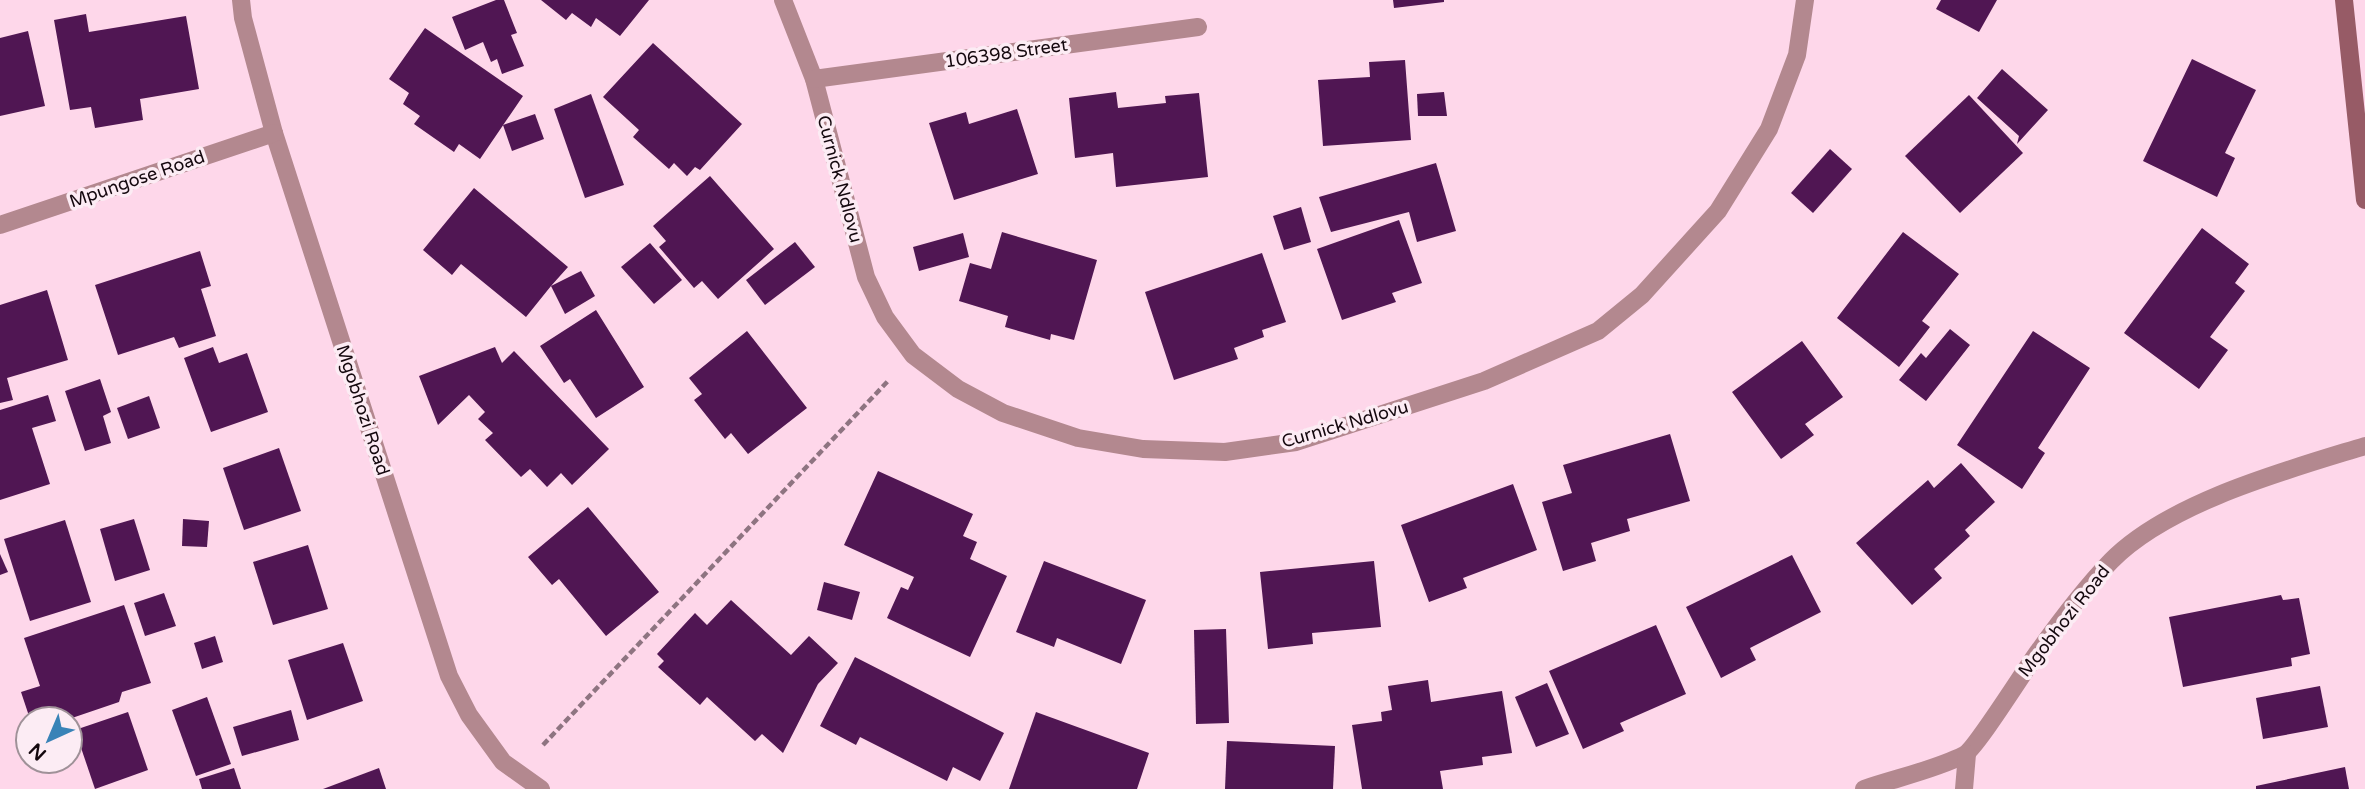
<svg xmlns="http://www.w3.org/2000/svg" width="2365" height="789" font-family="'Varela Round',sans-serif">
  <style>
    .building { fill: #501653 }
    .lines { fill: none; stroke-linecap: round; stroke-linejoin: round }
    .path { stroke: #8e7481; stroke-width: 4.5; stroke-dasharray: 7 3.5; stroke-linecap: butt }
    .street { stroke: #b3888f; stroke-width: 18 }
    .secondary { stroke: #975b66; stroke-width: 18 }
    .labels { text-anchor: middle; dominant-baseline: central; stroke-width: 7; stroke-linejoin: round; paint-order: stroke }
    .street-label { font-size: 18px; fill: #14080e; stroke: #fcecf4 }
  </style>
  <rect width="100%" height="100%" fill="#fed7ea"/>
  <g class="building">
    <path d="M 496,0 L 504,0 L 517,33 L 511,35 L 524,66 L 502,74 L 497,59 L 491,62 L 483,42 L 465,50 L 452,17 Z"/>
    <path d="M 541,0 L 649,0 L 620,36 L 596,18 L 591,27 L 572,13 L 566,20 Z"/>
    <path d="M 1393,0 L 1444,0 L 1444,2 L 1394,8 Z"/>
    <path d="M 1941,0 L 1997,0 L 1979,32 L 1936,9 Z"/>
    <path d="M 86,14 L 89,32 L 186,16 L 199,89 L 140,99 L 143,120 L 95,128 L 91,107 L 70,110 L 54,20 Z"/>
    <path d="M 425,28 L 523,96 L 480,159 L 459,144 L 454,152 L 414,124 L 420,116 L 403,104 L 409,93 L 389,79 Z"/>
    <path d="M 28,31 L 45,106 L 0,116 L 0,38 Z"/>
    <path d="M 653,43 L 742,124 L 700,170 L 695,167 L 687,176 L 674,163 L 669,169 L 633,137 L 639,130 L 603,97 Z"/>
    <path d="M 2192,59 L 2256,90 L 2225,153 L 2235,158 L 2217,197 L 2143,161 Z"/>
    <path d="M 1405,60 L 1411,140 L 1323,146 L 1318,80 L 1370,77 L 1369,62 Z"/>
    <path d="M 2002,69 L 2048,110 L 2017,144 L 2019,136 L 1977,98 Z"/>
    <path d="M 1116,92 L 1118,108 L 1166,103 L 1165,96 L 1199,93 L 1208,177 L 1116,187 L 1113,153 L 1075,158 L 1069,98 Z"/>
    <path d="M 1444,92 L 1447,116 L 1418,116 L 1417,94 Z"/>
    <path d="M 591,94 L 624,185 L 585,198 L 554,109 Z"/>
    <path d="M 1969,95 L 2023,153 L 1960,213 L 1905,156 Z"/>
    <path d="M 1017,109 L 1038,174 L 954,200 L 929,123 L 966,112 L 969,124 Z"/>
    <path d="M 535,114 L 544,139 L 512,151 L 503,125 Z"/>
    <path d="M 1830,149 L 1852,169 L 1813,213 L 1791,193 Z"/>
    <path d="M 1436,163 L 1456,231 L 1417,242 L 1409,212 L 1331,232 L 1319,197 Z"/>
    <path d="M 710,176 L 774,249 L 718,299 L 702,281 L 694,288 L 659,247 L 666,241 L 653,226 Z"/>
    <path d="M 474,188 L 568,267 L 551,286 L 581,271 L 595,296 L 565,314 L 551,286 L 526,317 L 461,264 L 452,275 L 423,250 Z"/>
    <path d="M 1301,207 L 1311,242 L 1284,250 L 1273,216 Z"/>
    <path d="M 1399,220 L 1422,283 L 1392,293 L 1396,302 L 1342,320 L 1317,249 Z"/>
    <path d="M 2202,228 L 2249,264 L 2235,283 L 2245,291 L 2210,337 L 2228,350 L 2199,389 L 2124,333 Z"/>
    <path d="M 1002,232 L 1097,260 L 1074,340 L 1051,334 L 1050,340 L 1005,327 L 1008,316 L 959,301 L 970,263 L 991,269 Z"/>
    <path d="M 1903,232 L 1959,274 L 1922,321 L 1930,327 L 1899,367 L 1837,318 Z"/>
    <path d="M 963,233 L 969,257 L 919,271 L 913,247 Z"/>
    <path d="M 795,242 L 815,267 L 765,305 L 746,280 Z"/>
    <path d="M 650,243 L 682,280 L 654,304 L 621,267 Z"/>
    <path d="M 200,251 L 211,286 L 201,289 L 216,336 L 179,348 L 174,337 L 118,355 L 95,285 Z"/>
    <path d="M 1262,253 L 1286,322 L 1262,330 L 1264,337 L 1234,348 L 1238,359 L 1174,380 L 1145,292 Z"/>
    <path d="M 47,290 L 68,360 L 7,378 L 13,400 L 0,403 L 0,305 Z"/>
    <path d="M 596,310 L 644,387 L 596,418 L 570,379 L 564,383 L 540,346 Z"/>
    <path d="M 1950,329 L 1970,345 L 1926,401 L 1899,380 L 1921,353 L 1926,358 Z"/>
    <path d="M 747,331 L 807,408 L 748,454 L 731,433 L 725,439 L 694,400 L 702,394 L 689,378 Z"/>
    <path d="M 2033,331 L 2090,368 L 2038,448 L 2045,453 L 2022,489 L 1957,445 Z"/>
    <path d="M 1802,341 L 1843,397 L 1805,424 L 1814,435 L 1781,459 L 1732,392 Z"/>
    <path d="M 213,347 L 219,363 L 247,353 L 268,412 L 211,432 L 184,358 Z"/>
    <path d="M 495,347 L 502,363 L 514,351 L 609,449 L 572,485 L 561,473 L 547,487 L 530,469 L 521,477 L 485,440 L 493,433 L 478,419 L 485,412 L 469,395 L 438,425 L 419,376 Z"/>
    <path d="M 100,379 L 111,412 L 103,416 L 111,443 L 85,451 L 65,391 Z"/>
    <path d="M 48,395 L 56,421 L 32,428 L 50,484 L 0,500 L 0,410 Z"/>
    <path d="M 149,396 L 160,428 L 128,439 L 117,408 Z"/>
    <path d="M 1670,434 L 1690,501 L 1627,519 L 1630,531 L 1591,543 L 1596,561 L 1563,571 L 1542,502 L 1572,493 L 1563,465 Z"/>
    <path d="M 279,448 L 301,511 L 244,530 L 223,468 Z"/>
    <path d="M 1961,463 L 1995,502 L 1965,530 L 1970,536 L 1934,569 L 1942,578 L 1912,605 L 1856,543 L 1928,480 L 1934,488 Z"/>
    <path d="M 878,471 L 973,514 L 963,536 L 977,542 L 970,559 L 1007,576 L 970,657 L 887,618 L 901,587 L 908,590 L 914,577 L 844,545 Z"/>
    <path d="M 1513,484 L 1537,550 L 1463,578 L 1467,588 L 1429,602 L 1401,525 Z"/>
    <path d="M 588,507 L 659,592 L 606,636 L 559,579 L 552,585 L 528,557 Z"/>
    <path d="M 134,519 L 150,570 L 115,581 L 100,529 Z"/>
    <path d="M 183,519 L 209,521 L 207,547 L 182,546 Z"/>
    <path d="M 65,520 L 91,602 L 30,621 L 4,539 Z"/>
    <path d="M 308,545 L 328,609 L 273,625 L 253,562 Z"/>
    <path d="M 0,554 L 8,572 L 0,575 Z"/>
    <path d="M 1792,555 L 1821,612 L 1750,648 L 1756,660 L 1721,678 L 1686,607 Z"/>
    <path d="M 1044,561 L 1146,600 L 1121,664 L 1057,638 L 1054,647 L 1016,632 Z"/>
    <path d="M 1374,561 L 1381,627 L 1312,633 L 1313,644 L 1268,649 L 1260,572 Z"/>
    <path d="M 824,582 L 860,592 L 852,620 L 817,610 Z"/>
    <path d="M 164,593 L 176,626 L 145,636 L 134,603 Z"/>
    <path d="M 2281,595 L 2283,600 L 2299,598 L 2310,654 L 2291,658 L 2292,666 L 2183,687 L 2169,617 Z"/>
    <path d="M 731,600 L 791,655 L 809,636 L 838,663 L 818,684 L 783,753 L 762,734 L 755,741 L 707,697 L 700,705 L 658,667 L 664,661 L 657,654 L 695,613 L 707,625 Z"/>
    <path d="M 124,605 L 151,683 L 122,692 L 119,702 L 69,719 L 30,719 L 21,692 L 40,686 L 24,638 Z"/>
    <path d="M 1656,625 L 1686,694 L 1620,723 L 1624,731 L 1583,749 L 1549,671 Z"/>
    <path d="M 1226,629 L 1229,723 L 1196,724 L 1194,630 Z"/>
    <path d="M 215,636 L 223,662 L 202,669 L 194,643 Z"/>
    <path d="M 343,643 L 363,701 L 307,720 L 288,660 Z"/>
    <path d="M 855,657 L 1004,733 L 980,781 L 953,767 L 947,781 L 860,737 L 856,745 L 820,726 Z"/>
    <path d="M 1428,680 L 1431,702 L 1502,691 L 1512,753 L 1482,757 L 1483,765 L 1440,771 L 1443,789 L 1362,789 L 1352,725 L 1382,721 L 1381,712 L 1392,710 L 1388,686 Z"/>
    <path d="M 1547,683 L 1569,734 L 1536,747 L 1515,697 Z"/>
    <path d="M 2320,686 L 2328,727 L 2263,739 L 2256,698 Z"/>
    <path d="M 207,697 L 231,764 L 196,776 L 172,710 Z"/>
    <path d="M 291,710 L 299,740 L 242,756 L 233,727 Z"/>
    <path d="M 128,712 L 148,770 L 95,789 L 75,730 Z"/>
    <path d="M 1036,712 L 1149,753 L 1137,789 L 1009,789 Z"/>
    <path d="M 1227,741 L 1335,746 L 1333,789 L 1225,789 Z"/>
    <path d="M 2345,767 L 2349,789 L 2256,789 L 2256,786 Z"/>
    <path d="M 234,768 L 241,789 L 202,789 L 199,779 Z"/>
    <path d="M 379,768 L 386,789 L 323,789 Z"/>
  </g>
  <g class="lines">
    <path class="path" d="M 543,745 L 888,381"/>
    <g class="street">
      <path d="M 241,0 L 243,18 L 274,133 L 449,676 L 469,715 L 503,762 L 541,789"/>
      <path d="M 783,0 L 814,79 L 866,277 L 885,317 L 913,355 L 958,389 L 1003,413 L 1078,438 L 1143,449 L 1225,452 L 1296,442 L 1484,381 L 1598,331 L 1642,295 L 1718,211 L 1769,129 L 1797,55 L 1805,0"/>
      <path d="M 814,79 L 1198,27"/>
      <path d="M 0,225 L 274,133"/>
      <path d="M 1864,789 C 1896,778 1934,770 1964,755 C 1975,750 2026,668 2038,652 C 2060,621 2084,589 2111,561 C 2169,502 2287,470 2365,446"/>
      <path d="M 1964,789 L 1967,754"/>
    </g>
    <path class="secondary" d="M 2344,0 L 2365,200"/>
  </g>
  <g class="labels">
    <g class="street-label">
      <text transform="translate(1006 53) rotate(-8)">106398 Street</text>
      <text transform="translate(137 179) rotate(-19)">Mpungose Road</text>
      <text transform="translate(840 179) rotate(75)">Curnick Ndlovu</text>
      <text transform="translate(363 410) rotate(72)">Mgobhozi Road</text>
      <text transform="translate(1345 424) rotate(-16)">Curnick Ndlovu</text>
      <text transform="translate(2064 621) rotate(-52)">Mgobhozi Road</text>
    </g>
  </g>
  <g transform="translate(49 740) rotate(224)"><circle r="33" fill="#fcecf4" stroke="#9f9198" stroke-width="2"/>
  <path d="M0-5L12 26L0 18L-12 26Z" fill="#3983b7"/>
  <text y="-10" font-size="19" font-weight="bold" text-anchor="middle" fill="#14080e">N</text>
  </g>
</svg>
